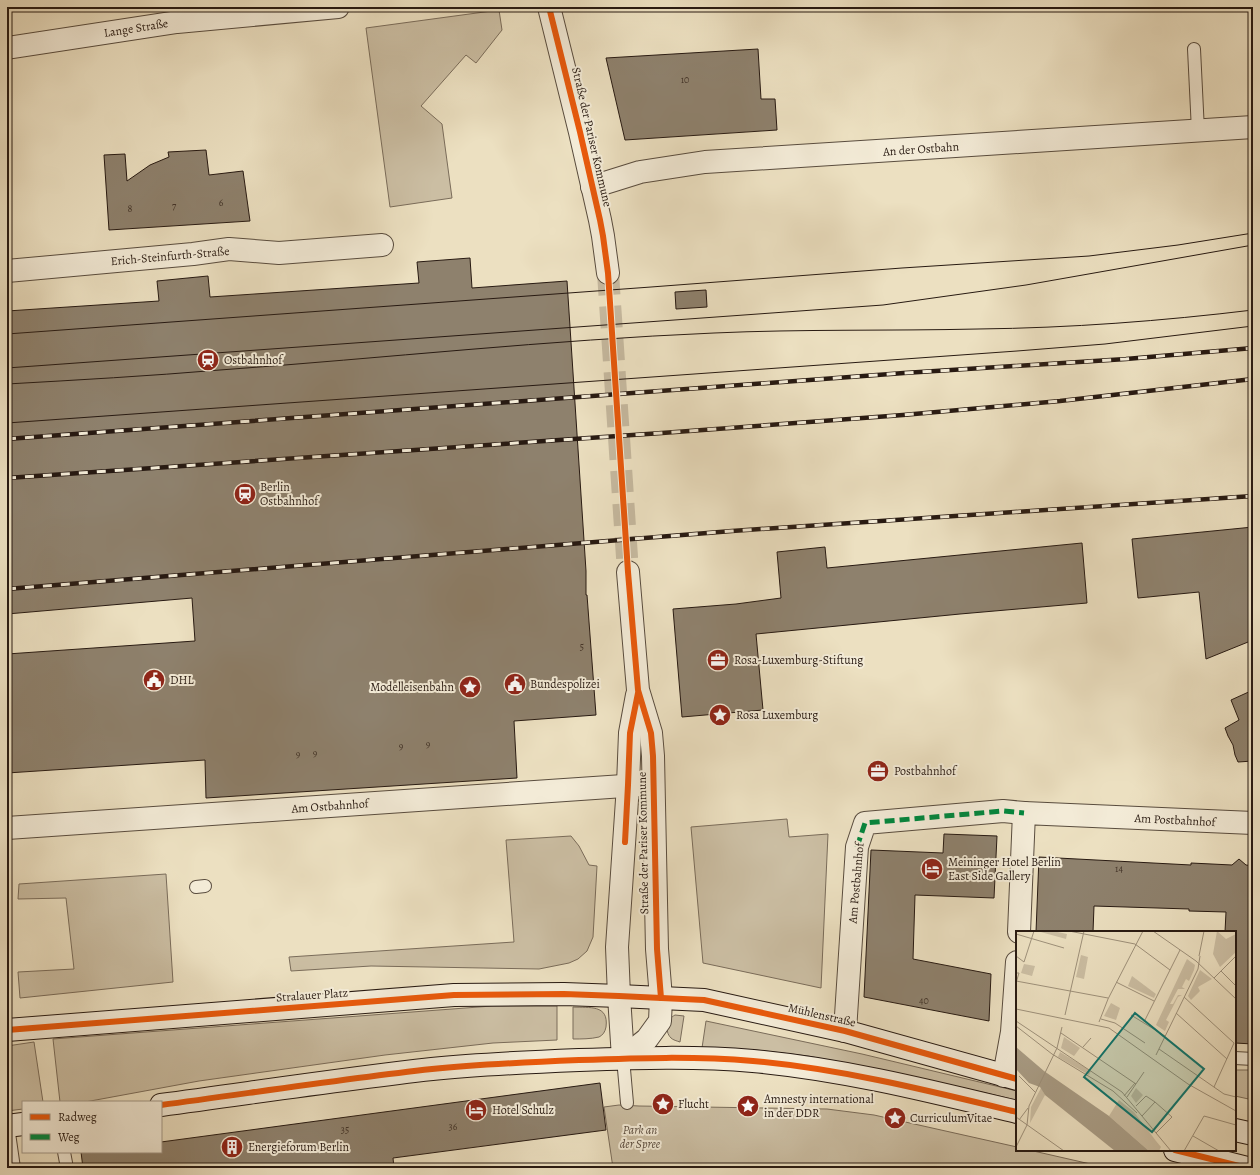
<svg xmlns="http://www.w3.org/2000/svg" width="1260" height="1175" font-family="Alegreya,serif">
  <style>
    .green { fill: #cbbea3; stroke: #7a6c5a }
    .building { fill: #8e816d; stroke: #281a12 }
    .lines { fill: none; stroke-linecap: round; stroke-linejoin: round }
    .tertiary-tunnel { stroke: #c5b89e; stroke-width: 22; stroke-dasharray: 22 11; stroke-linecap: butt }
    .service-casing { stroke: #594c3e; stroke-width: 14 }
    .minor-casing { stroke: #594c3e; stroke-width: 24 }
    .tertiary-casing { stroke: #594c3e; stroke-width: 24 }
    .secondary-casing { stroke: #281a12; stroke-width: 24 }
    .service { stroke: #f3ebd7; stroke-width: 12 }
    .minor { stroke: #f3ebd7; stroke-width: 22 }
    .tertiary { stroke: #f3ebd7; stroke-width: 22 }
    .secondary { stroke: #f3ebd7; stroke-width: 22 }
    .tram { stroke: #281a12; stroke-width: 1 }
    .rail-casing { stroke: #281a12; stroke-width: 4.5 }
    .rail { stroke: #f3ebd7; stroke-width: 3; stroke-dasharray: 9; stroke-linecap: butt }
    .quiet { stroke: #00873e; stroke-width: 5; stroke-dasharray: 10 5; stroke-linecap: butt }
    .cycleway-casing { stroke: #f3ebd7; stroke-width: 8 }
    .cycleway { stroke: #e8590c; stroke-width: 6 }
    .labels { text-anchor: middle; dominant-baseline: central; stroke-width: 4; stroke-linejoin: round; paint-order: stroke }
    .number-label { font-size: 10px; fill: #423429 }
    .street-label { font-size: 12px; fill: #281a12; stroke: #f3ebd7 }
    .poi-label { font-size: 12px; fill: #281a12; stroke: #f3ebd7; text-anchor: start }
    .park-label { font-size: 12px; font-style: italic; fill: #594b3e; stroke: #f3ebd7 }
    .inset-road { fill: none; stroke: #9e917b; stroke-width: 1 }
    .view { fill: #0f766e; fill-opacity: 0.15; stroke: #0f766e; stroke-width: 2 }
    .inset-edge { fill: none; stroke: #281a12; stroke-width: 2 }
  </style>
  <rect width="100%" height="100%" fill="#ece0c1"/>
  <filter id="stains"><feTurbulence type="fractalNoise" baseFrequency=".005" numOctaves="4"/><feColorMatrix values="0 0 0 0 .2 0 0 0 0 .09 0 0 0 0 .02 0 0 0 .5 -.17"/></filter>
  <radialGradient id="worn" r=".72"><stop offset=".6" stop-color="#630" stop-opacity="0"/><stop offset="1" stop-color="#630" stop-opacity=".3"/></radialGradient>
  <g class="green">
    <path d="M 499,10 L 502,30 L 476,63 L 466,55 L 421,106 L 442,124 L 452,198 L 390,207 L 366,28 Z"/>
    <path d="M 787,819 L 789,837 L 828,834 L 821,988 L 703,963 L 691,827 Z"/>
    <path d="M 571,836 L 579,846 L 589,865 L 597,866 L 593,937 L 587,951 L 578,959 L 569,963 L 539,969 L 371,966 L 291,971 L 289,957 L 514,942 L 506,840 Z"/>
    <path d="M 166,874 L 173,982 L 20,998 L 18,972 L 74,969 L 66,898 L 18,899 L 19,884 Z"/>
    <path d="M 492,1006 L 557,1006 L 557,1040 L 493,1043 L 385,1055 L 199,1081 L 85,1102 L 60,1102 L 53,1039 Z"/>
    <path d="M 573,1007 C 589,1008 609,1004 606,1027 C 605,1032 603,1035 599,1037 C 591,1039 581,1039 573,1039 Z"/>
    <path d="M 675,1015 L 684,1016 L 680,1042 C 677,1041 673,1040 671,1038 C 664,1031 667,1019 675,1015 Z"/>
    <path d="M 706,1021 L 862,1054 L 1017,1091 L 1017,1100 L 959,1087 L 808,1056 L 756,1050 L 702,1048 Z"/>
    <path d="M 34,1042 L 43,1102 L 23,1102 L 23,1109 L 7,1111 L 7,1046 Z"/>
    <path d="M 1235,1070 L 1253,1070 L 1253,1100 L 1235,1096 Z"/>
    <path d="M 619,1105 L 639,1106 L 827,1109 L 874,1115 L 1017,1147 L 1017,1150 L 1029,1150 L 1108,1168 L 613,1168 L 604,1107 Z"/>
  </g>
  <g class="building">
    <path d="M 758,49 L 761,99 L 775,99 L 777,130 L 625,140 L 606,58 Z"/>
    <path d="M 206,150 L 209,175 L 243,171 L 250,221 L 109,230 L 104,155 L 125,154 L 127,181 L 150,165 L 169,157 L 168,152 Z"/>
    <path d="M 470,258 L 472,288 L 567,281 L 586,571 L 586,595 L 587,595 L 596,715 L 514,721 L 517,778 L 206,798 L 205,760 L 7,773 L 7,654 L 195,641 L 192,598 L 7,614 L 7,311 L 159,301 L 157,281 L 208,276 L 210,297 L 419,283 L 417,262 Z"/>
    <path d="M 706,290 L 707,307 L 676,309 L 675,292 Z"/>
    <path d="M 1253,527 L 1253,640 L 1206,659 L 1199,592 L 1138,598 L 1132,539 Z"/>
    <path d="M 1082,543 L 1087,603 L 960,614 L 756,634 L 763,710 L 682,717 L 673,609 L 736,604 L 781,598 L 777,552 L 825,547 L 827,568 Z"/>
    <path d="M 1253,690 L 1253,761 L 1238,762 L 1235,755 L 1233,745 L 1228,736 L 1225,728 L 1239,720 L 1231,700 Z"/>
    <path d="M 944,834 L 997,836 L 994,898 L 915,895 L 913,959 L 991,974 L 989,1021 L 864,997 L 871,850 L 943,853 Z"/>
    <path d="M 1039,857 L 1191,865 L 1191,863 L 1232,865 L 1239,859 L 1246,865 L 1253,866 L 1253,1044 L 1235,1043 L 1235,932 L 1225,932 L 1226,912 L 1189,911 L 1189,909 L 1094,906 L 1093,932 L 1036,932 Z"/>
    <path d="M 600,1083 L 606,1130 L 393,1158 L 394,1168 L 83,1168 L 81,1152 L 161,1152 L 161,1142 Z"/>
  </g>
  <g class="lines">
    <path class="tertiary-tunnel" d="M 608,273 L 628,572"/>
    <g class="service-casing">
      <g id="service">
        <path d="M 1194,49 L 1198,131"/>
        <path d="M 196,887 L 205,886"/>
        <path d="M 623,1058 L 627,1103"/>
        <path d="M 1235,1058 L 1253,1059"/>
        <path d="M 8,1126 L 14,1168"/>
        <path d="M 64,1152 L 67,1168"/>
      </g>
    </g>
    <g class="minor-casing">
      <g id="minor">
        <path d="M 7,48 L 177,22 L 338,7"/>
        <path d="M 592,187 L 640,172 L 705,162 L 1253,127"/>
        <path d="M 7,271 L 193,254 L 229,249 L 279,253 L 382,245"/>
        <path d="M 7,828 L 653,784"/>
        <path d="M 1019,932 L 1024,813 L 1253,823"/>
        <path d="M 845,1031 L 857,847 L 865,823 L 1003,811 L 1024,813"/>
        <path d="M 1004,1076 L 1012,1032 L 1017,962"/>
      </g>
    </g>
    <g class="tertiary-casing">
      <g id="tertiary">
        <path d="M 549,7 L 580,132 L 600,220 L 603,236 L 608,273"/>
        <path d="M 623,1058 L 647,1039 L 660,1021 L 661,998 L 657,949 L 653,756 L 651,733 L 638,690 L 628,572"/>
        <path d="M 623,1058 L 619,996 L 617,947 L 628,785 L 630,733 L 637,695"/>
      </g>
    </g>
    <g class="secondary-casing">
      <g id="secondary">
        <path d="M 7,1030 L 454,995 L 564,994 L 619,996 L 704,1000 L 845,1031 L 1017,1079"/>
        <path d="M 161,1105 C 251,1093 342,1079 432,1069 C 481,1064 530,1062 579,1060 C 637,1058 695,1056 753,1061 C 842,1069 930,1091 1017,1112"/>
        <path d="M 7,1126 L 23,1124"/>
        <path d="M 1235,1130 L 1253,1134"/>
        <path d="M 1175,1150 L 1247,1168"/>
      </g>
    </g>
    <use href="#service" class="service"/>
    <use href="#minor" class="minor"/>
    <use href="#tertiary" class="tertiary"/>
    <use href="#secondary" class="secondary"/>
    <g class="tram">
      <path d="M 7,334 L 651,287 L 902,268 L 1089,256 L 1178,245 L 1253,233"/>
      <path d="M 7,368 L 883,305 L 1026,285 L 1253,245"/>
      <path d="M 7,384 C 78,380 149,376 220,370 C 385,358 549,340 714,333 C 802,329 890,331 978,329 C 1070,328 1162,321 1253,310"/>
      <path d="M 7,423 L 1017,351 L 1105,344 L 1253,326"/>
    </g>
    <g class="rail-casing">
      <g id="rail">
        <path d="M 7,439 L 904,373 L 1126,359 L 1253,348"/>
        <path d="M 7,478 L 662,433 L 903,415 L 1060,401 L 1253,379"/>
        <path d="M 7,589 L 732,531 L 1253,496"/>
      </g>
    </g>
    <use href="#rail" class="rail"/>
    <path class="quiet" d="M 857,847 L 865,823 L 1003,811 L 1024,813"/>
    <g class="cycleway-casing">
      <g id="cycleway">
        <path d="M 549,7 L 580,132 L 600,220 L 603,236 L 608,273 L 628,572 L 638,690 L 651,733 L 653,756 L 657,949 L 661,998"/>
        <path d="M 625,842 L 628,785 L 630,733 L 638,693"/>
        <path d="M 7,1030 L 454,995 L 564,994 L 619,996 L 704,1000 L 845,1031 L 1017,1079"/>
        <path d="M 161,1105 C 251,1093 342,1079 432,1069 C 481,1064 530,1062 579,1060 C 637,1058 695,1056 753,1061 C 842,1069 930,1091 1017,1112"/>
        <path d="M 1175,1150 L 1247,1168"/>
      </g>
    </g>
    <use href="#cycleway" class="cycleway"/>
  </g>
  <defs>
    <g id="station-disc" transform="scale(1.15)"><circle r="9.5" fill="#8f2418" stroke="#f3ebd7"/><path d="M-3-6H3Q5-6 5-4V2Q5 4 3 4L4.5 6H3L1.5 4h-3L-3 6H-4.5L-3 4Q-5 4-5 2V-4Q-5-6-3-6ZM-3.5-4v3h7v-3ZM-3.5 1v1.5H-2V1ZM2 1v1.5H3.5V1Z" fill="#fff"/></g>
    <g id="office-disc" transform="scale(1.15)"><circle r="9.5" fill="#8f2418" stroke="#f3ebd7"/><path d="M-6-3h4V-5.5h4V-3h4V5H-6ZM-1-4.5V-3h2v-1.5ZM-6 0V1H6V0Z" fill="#fff"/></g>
    <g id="civic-disc" transform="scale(1.15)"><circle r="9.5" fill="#8f2418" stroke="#f3ebd7"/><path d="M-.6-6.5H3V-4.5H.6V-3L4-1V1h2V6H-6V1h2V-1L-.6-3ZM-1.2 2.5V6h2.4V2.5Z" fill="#fff"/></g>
    <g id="sight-disc" transform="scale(1.15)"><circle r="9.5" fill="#8f2418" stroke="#f3ebd7"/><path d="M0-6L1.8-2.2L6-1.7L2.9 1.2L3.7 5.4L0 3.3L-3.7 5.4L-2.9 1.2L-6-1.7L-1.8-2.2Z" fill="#fff"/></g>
    <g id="hotel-disc" transform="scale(1.15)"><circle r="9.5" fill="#8f2418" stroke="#f3ebd7"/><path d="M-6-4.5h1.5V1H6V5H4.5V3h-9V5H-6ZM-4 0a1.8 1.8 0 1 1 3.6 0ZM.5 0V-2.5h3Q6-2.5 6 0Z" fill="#fff"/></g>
    <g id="building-disc" transform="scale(1.15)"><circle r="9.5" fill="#8f2418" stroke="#f3ebd7"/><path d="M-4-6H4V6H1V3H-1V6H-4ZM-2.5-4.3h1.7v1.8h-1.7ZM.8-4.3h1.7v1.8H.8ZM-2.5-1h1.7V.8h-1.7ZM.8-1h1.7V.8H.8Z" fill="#fff"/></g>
  </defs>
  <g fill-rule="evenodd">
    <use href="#station-disc" x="208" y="360"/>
    <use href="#station-disc" x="245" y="494"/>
    <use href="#office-disc" x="718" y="660"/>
    <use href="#civic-disc" x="154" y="680"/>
    <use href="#civic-disc" x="515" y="684"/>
    <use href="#sight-disc" x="470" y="687"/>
    <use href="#sight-disc" x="720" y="715"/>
    <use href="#office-disc" x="878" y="771"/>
    <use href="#hotel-disc" x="932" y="869"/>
    <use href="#sight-disc" x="663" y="1104"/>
    <use href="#sight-disc" x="748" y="1106"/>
    <use href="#hotel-disc" x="476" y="1110"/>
    <use href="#sight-disc" x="895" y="1118"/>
    <use href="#building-disc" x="232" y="1147"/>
  </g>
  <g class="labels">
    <g class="number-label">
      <text x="685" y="79">10</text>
      <text x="221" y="202">6</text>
      <text x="174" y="205">7</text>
      <text x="130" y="208">8</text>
      <text x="582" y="646">5</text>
      <text x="428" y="743">9</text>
      <text x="401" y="745">9</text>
      <text x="315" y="752">9</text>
      <text x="298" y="753">9</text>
      <text x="1119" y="868">14</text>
      <text x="924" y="1000">40</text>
      <text x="453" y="1126">36</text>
      <text x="345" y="1129">35</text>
    </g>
    <g class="street-label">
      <text transform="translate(136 28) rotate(-9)">Lange Straße</text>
      <text transform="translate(592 137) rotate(77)">Straße der Pariser Kommune</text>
      <text transform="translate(921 149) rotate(-4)">An der Ostbahn</text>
      <text transform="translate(170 256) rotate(-5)">Erich-Steinfurth-Straße</text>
      <text transform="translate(330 806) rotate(-4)">Am Ostbahnhof</text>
      <text transform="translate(1175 820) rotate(3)">Am Postbahnhof</text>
      <text transform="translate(643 843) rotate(-91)">Straße der Pariser Kommune</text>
      <text transform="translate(856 883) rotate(-85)">Am Postbahnhof</text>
      <text transform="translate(312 995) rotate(-4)">Stralauer Platz</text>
      <text transform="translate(822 1015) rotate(13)">Mühlenstraße</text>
    </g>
    <g class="poi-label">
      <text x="224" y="360">Ostbahnhof</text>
      <text x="260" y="487">Berlin<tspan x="260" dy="14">Ostbahnhof</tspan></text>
      <text x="734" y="660">Rosa-Luxemburg-Stiftung</text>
      <text x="170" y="680">DHL</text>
      <text x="530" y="684">Bundespolizei</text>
      <text x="454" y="687" text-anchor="end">Modelleisenbahn</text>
      <text x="736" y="715">Rosa Luxemburg</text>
      <text x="894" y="771">Postbahnhof</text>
      <text x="948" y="862">Meininger Hotel Berlin<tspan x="948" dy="14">East Side Gallery</tspan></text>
      <text x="764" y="1099">Amnesty international<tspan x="764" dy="14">in der DDR</tspan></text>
      <text x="678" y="1104">Flucht</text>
      <text x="492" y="1110">Hotel Schulz</text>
      <text x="910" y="1118">CurriculumVitae</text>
      <text x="248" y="1147">Energieforum Berlin</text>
    </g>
    <g class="park-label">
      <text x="640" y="1130">Park an<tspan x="640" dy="14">der Spree</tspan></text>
    </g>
  </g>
  <g transform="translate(1016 931)">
    <rect width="220" height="220" fill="#ece0c1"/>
    <path d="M 21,0 L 37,0 L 51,3 L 50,8 ZM 201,0 L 210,8 L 220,3 L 220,21 L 204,36 L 197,23 ZM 65,24 L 72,26 L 68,48 L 60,46 ZM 171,28 L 179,34 L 178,39 L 173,50 L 170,48 L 166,56 L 169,58 L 162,58 L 154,73 L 157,73 L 162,64 L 166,64 L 162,66 L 150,89 L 153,91 L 149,100 L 140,94 ZM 8,33 L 19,35 L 16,45 L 5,42 ZM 184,39 L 196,48 L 182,56 L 184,60 L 175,69 L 172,65 ZM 116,45 L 140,63 L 138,67 L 112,55 ZM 95,72 L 104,77 L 100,89 L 88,85 ZM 48,106 L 64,117 L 58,125 L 45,117 ZM 44,121 L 75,140 L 73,144 L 42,126 ZM 25,157 L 29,164 L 14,192 L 15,176 ZM 120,157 L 127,164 L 120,172 L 115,165 ZM 103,169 L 118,181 L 140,210 L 145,216 L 143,220 L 133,220 L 93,185 Z" fill="#cbbea3"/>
    <path d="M 0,116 L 28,140 L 93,185 L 133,220 L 99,220 L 29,164 L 24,156 L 13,152 L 0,138 Z" fill="#a99d86"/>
    <path class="inset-road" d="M 53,0 L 119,13 L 154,39M 137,0 L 180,30 L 220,68M 0,3 L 48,17M 0,25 L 8,31 L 18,0M 183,25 L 188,0M 205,40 L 220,55M 0,42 L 3,42 L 0,52M 198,47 L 220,25M 0,50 L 92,67M 100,51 L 138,70M 168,66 L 218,112 L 198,156M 0,78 L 93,97 L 172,153 L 220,180M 160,82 L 211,128M 49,84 L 68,0M 115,84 L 149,105M 85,88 L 99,92 L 129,112M 0,90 L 106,161 L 155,220M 83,91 L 92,68 L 127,0M 128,91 L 164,19M 0,95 L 36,123 L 97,160 L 121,182M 45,102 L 120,153M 67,116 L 75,107M 41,117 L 46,96M 143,118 L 208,163 L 220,166M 140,124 L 182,38 L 184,25M 3,145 L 19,161M 108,165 L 119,152M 111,166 L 128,141M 120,175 L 130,165 L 139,171M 126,185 L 139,171 L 156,186 L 140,202M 0,186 L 48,220M 3,189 L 12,177M 11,194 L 13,175 L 41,117M 177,205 L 203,220M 0,216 L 11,194M 168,220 L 188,185 L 220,194"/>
    <path class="view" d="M 119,82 L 188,138 L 136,201 L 68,146 Z"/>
    <rect width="220" height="220" class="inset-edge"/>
  </g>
  <rect width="1260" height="1175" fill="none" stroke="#ece0c1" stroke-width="24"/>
  <rect x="8" y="8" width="1244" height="1159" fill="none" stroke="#281a12" stroke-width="2"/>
  <rect x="12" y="12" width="1236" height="1151" fill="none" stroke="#281a12"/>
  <rect x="22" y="1101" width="140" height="52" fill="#f3ebd7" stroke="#a29788"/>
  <rect x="30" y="1114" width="20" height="6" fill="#e8590c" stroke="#a29788"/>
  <text x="58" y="1121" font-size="12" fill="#281a12">Radweg</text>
  <rect x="30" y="1134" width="20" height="6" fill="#00873e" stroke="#a29788"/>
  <text x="58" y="1141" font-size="12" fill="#281a12">Weg</text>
  <rect width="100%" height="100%" filter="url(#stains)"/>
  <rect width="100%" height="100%" fill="url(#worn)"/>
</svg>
